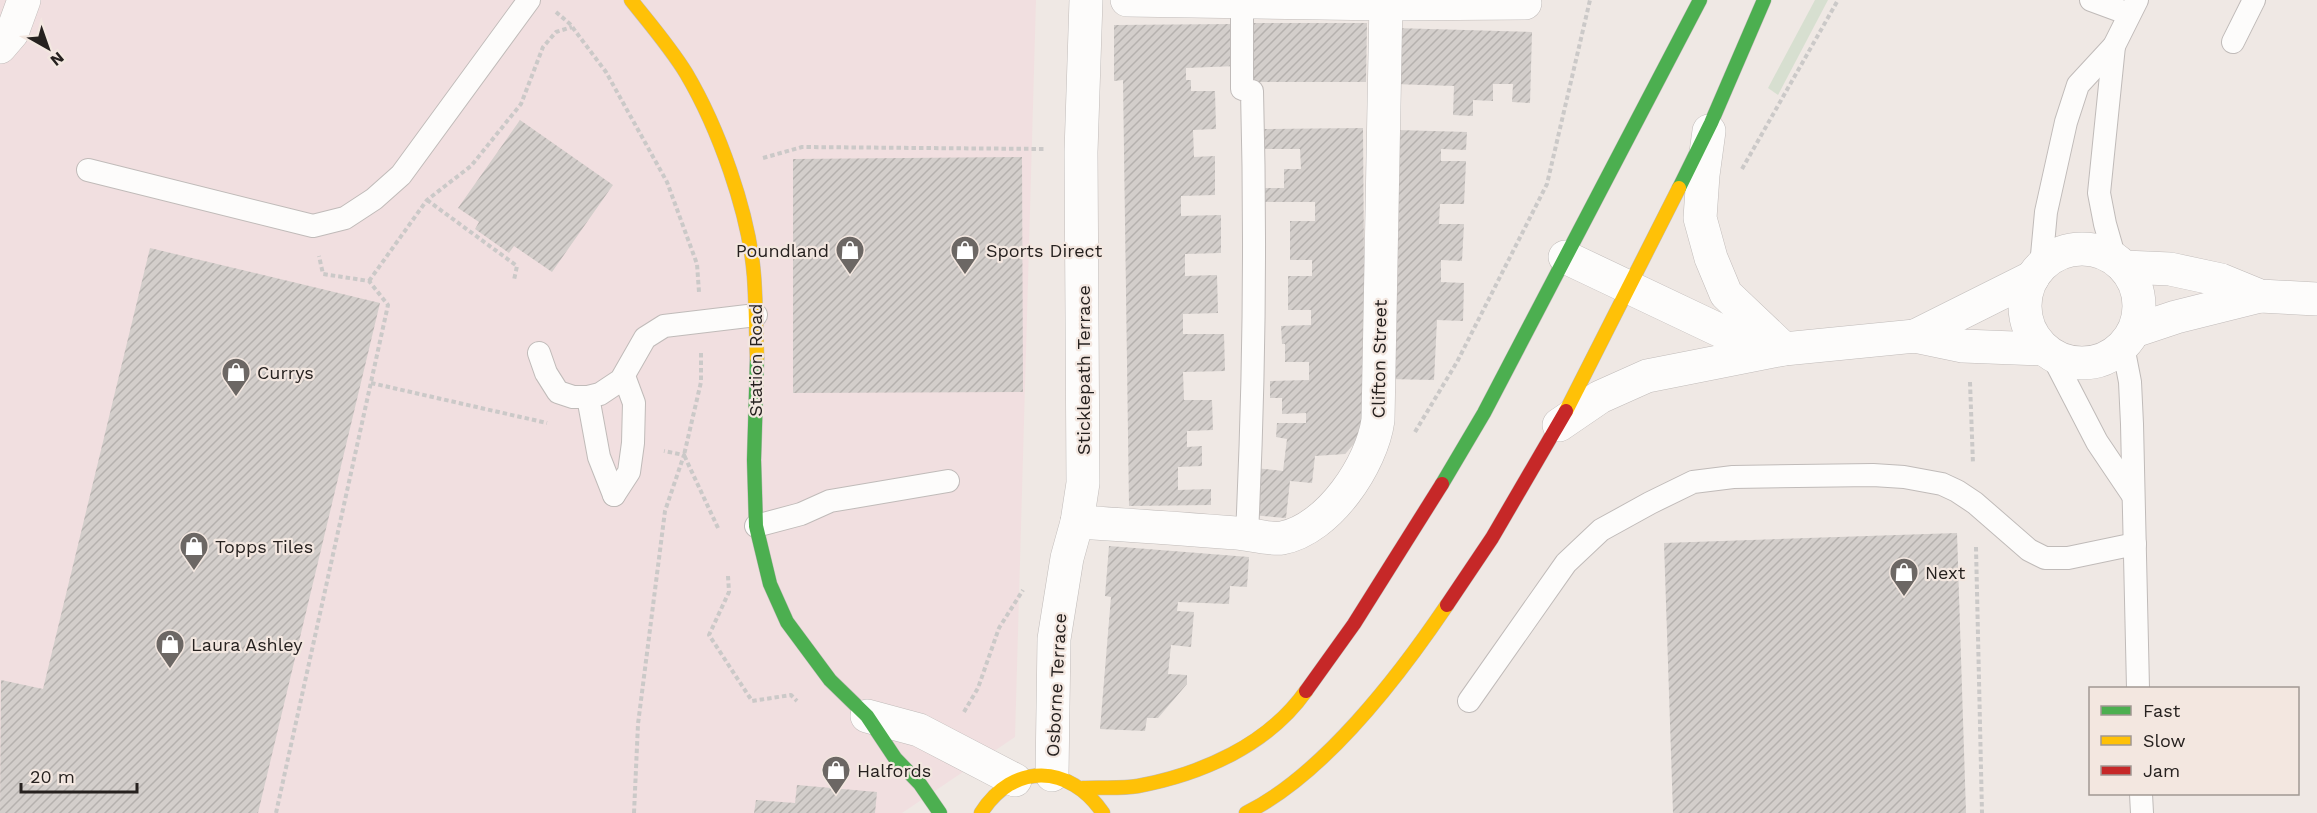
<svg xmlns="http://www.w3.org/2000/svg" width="2317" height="813" font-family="'Work Sans',sans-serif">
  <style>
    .commercial { fill: #f1dfe0 }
    .grass { fill: #d7dfd0 }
    .building { fill: url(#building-hatch) }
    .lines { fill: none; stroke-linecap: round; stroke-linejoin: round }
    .lane-casing { stroke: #c0bbb9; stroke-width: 24 }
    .street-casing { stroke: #c0bbb9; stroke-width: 34 }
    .fast-casing { stroke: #c0bbb9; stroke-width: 15 }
    .slow-casing { stroke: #c0bbb9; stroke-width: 15 }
    .jam-casing { stroke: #c0bbb9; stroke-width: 15 }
    .path { stroke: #cbc9c8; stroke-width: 4; stroke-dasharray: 4.5 3; stroke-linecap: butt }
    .lane { stroke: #fdfcfb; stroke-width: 22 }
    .street { stroke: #fdfcfb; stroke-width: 33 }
    .fast { stroke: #4caf50; stroke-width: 14 }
    .slow { stroke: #ffc107; stroke-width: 14 }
    .jam { stroke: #c62828; stroke-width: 14 }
    .labels { text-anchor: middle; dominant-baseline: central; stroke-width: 4.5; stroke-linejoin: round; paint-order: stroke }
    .poi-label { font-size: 18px; fill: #26211f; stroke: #f3e7e0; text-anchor: start }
    .street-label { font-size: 18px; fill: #26211f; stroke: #f3e7e0 }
  </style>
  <defs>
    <pattern id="building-hatch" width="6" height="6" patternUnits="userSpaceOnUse" patternTransform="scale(1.5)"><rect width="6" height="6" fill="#d3cecb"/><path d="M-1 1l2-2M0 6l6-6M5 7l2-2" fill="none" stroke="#b5b1ae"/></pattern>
  </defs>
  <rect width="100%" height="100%" fill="#efe8e4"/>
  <path class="commercial" d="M 0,0 L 1036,0 L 1015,737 L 902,813 L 0,813 Z"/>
  <path class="grass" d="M 1815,0 L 1828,0 L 1778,95 L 1768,88 Z"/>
  <g class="building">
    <path d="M 1249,23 L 1367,23 L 1366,82 L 1248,82 Z"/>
    <path d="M 1235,24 L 1237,66 L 1186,68 L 1186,80 L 1191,80 L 1191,91 L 1215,91 L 1216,129 L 1193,130 L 1194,157 L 1215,156 L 1215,195 L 1181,196 L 1181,216 L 1221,215 L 1221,253 L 1185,254 L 1185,276 L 1217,275 L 1218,313 L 1183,314 L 1183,334 L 1224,334 L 1225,371 L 1183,372 L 1184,400 L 1212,400 L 1213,430 L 1187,431 L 1187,447 L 1202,446 L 1202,466 L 1178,467 L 1178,490 L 1211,489 L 1211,505 L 1129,506 L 1123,80 L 1114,81 L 1114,25 Z"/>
    <path d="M 1395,28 L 1532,32 L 1530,103 L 1512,102 L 1513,84 L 1493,84 L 1493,101 L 1473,100 L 1473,116 L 1453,115 L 1454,86 L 1394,84 Z"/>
    <path d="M 520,120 L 613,185 L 552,272 L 514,246 L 509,253 L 475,229 L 479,222 L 458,208 Z"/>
    <path d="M 1363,128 L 1365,397 L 1361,436 L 1345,454 L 1315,456 L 1312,483 L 1290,481 L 1286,518 L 1251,515 L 1255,468 L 1283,471 L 1287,439 L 1276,437 L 1277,423 L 1306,423 L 1306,413 L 1282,414 L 1282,398 L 1270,398 L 1270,381 L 1309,380 L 1309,362 L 1285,362 L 1285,344 L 1282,344 L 1281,326 L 1311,325 L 1311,310 L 1288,310 L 1288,276 L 1312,276 L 1312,260 L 1290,260 L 1290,221 L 1315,221 L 1315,202 L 1261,202 L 1262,188 L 1284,188 L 1284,169 L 1301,169 L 1300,149 L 1262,149 L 1263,129 Z"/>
    <path d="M 1397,130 L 1467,132 L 1466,150 L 1441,149 L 1441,161 L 1466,161 L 1464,204 L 1440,204 L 1439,224 L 1464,224 L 1462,261 L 1441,260 L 1441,282 L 1464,283 L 1463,321 L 1437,320 L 1434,380 L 1387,379 Z"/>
    <path d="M 1022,157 L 1023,392 L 793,393 L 793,159 Z"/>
    <path d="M 150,248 L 380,303 L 258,813 L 0,813 L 1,680 L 43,689 Z"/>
    <path d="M 1957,533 L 1966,813 L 1673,813 L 1664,543 Z"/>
    <path d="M 1109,546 L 1249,557 L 1247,587 L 1230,586 L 1229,604 L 1178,602 L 1177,611 L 1194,612 L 1191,647 L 1171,645 L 1168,674 L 1187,675 L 1187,684 L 1158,718 L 1147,718 L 1145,731 L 1100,729 L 1111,597 L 1105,596 Z"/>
    <path d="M 797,785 L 877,792 L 875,813 L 754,813 L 756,800 L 795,803 Z"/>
  </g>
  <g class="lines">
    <g class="lane-casing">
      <g id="lane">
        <path d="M 2091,0 L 2129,14"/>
        <path d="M 1242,1 L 1242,89 L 1252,91 C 1256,239 1254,386 1247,534"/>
        <path d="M 2233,42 L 2254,0"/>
        <path d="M 2114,46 L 2099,193 L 2105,224 L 2115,259"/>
        <path d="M 88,170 L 313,226 L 345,218 L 374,199 L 401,175 L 529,0"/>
        <path d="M 2041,266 L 2046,212 L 2066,122 L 2078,85 L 2114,46 L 2137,0"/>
        <path d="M 2123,346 L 2130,382 L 2132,424 L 2138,688"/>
        <path d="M 539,353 L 546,373 L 558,392 L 573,397 L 588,397 L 600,394 L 621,380 L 645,338 L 664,326 L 756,315"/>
        <path d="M 2052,355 L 2097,442 L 2132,494"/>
        <path d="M 588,397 L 599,457 L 614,495"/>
        <path d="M 614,495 L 629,472 L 633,443 L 634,403 L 624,376"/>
        <path d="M 756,526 L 801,514 L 830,501 L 948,481"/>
        <path d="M 1469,701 L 1566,563 L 1601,530 L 1650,503 L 1693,482 L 1733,477 L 1873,475 L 1904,477 L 1942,484 L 1957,491 L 1975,503 L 2029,550 L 2045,558 L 2068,558 L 2135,544"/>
        <path d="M 2141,794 L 2142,813"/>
      </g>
    </g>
    <g class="street-casing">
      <g id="street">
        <path d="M 1127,0 L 1386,4 L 1525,3"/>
        <path d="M 0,47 L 12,33 L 24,0"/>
        <path d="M 1709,131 L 1703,175 L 1700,218 L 1711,258 L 1726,294 L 1784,349"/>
        <circle cx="2082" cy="306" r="57"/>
        <path d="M 1565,257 L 1721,331 L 1779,347"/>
        <path d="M 2124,267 L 2170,269 L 2221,280 L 2260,296 L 2317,299"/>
        <path d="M 2134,331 L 2176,317 L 2260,296"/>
        <path d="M 1915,336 L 2033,277"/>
        <path d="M 1559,425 L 1600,397 L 1647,376 L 1784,349 L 1915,336 L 1963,346 L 2043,349"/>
        <path d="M 1077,522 C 1130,525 1183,529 1237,533 C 1249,534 1271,540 1282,538 C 1329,529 1372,464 1378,420 L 1386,0"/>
        <path d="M 867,716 L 919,730 L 1015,780"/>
        <path d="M 1052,775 L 1054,639 L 1067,558 L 1077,522 L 1083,483 L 1081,152 L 1086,0"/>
      </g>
    </g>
    <g class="fast-casing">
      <g id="fast">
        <path d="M 1679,188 L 1711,123 L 1764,0"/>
        <path d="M 757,358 L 754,460 L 756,526 L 770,584 L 787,622 L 830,680 L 867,716 L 895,758 L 920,784 L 940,813"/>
        <path d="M 1442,484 L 1484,413 L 1700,0"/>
      </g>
    </g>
    <g class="slow-casing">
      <g id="slow">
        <path d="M 631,0 C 650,24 670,47 686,73 C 718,127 749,212 754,276 C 756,303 756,331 757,358"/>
        <path d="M 1566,411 L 1679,188"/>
        <path d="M 1083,788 C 1101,787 1120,789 1138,786 C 1202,774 1268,745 1306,691"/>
        <path d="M 981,813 C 1013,762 1070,764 1103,813"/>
        <path d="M 1246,813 C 1323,775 1399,676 1447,605"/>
      </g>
    </g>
    <g class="jam-casing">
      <g id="jam">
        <path d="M 1447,605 L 1492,538 L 1566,411"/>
        <path d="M 1306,691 L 1354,624 L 1442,484"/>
      </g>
    </g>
    <g class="path">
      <path d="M 556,12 L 570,24 L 606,72 L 667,182 L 697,264 L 699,292"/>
      <path d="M 763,158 L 802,147 L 1044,149"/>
      <path d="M 1742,169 L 1838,0"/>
      <path d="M 427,200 L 517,266 L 514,280"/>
      <path d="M 369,281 L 427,200 L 471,166 L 521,104 L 543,47 L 556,32 L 572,27"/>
      <path d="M 701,353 L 701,382 L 684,455 L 718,528"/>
      <path d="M 1970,382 L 1973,464"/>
      <path d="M 371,383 L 547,423"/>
      <path d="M 1415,432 L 1457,362 L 1547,184 L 1590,0"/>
      <path d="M 1976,547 L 1982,813"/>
      <path d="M 728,576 L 729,592 L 709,635 L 752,701 L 791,695 L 797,701"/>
      <path d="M 964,712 L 978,688 L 999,628 L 1023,590"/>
      <path d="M 276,813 L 388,305 L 369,281 L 323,274 L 319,256"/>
      <path d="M 634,813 L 638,724 L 665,511 L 684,455 L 664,451"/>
    </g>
    <use href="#lane" class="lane"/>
    <use href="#street" class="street"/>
    <use href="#fast" class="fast"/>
    <use href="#slow" class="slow"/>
    <use href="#jam" class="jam"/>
  </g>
  <defs>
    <g id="shop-pin" transform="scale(1.5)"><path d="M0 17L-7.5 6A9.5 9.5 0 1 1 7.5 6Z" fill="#6c6764" stroke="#f3e7e0"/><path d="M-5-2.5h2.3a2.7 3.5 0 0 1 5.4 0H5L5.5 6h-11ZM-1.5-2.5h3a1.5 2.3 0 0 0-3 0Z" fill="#fff"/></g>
  </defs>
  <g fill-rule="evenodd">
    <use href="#shop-pin" x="850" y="250"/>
    <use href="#shop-pin" x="965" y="250"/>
    <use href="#shop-pin" x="236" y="372"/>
    <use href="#shop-pin" x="194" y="546"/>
    <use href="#shop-pin" x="1904" y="572"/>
    <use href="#shop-pin" x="170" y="644"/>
    <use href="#shop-pin" x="836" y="770"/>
  </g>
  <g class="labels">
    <g class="poi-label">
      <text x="829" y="250" text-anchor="end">Poundland</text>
      <text x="986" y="250">Sports Direct</text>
      <text x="257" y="372">Currys</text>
      <text x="215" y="546">Topps Tiles</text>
      <text x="1925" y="572">Next</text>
      <text x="191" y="644">Laura Ashley</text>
      <text x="857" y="770">Halfords</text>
    </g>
    <g class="street-label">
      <text transform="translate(1379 359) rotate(-89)">Clifton Street</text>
      <text transform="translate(755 360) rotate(-90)">Station Road</text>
      <text transform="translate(1083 370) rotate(-90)">Sticklepath Terrace</text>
      <text transform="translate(1056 685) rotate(-87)">Osborne Terrace</text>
    </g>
  </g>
  <rect x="2089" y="687" width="210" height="108" fill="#f3e7e0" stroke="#a19893" stroke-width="1.5"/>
  <rect x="2101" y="706" width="30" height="9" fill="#4caf50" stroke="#a19893" stroke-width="1.5"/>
  <text x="2143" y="717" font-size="18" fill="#26211f">Fast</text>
  <rect x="2101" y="736" width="30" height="9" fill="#ffc107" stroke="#a19893" stroke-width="1.5"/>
  <text x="2143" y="747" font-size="18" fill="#26211f">Slow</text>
  <rect x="2101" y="766" width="30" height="9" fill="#c62828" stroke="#a19893" stroke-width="1.5"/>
  <text x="2143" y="777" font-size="18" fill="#26211f">Jam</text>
  <g transform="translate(48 48) rotate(140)" stroke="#f3e7e0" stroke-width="4.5" paint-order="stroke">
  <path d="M0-4.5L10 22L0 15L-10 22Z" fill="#26211f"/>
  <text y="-9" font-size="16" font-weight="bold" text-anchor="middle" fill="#26211f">N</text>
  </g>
  <path d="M21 783v9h116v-9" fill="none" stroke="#26211f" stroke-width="3"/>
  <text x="30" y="783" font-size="18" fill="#26211f" stroke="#f3e7e0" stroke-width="4.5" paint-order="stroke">20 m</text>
</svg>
